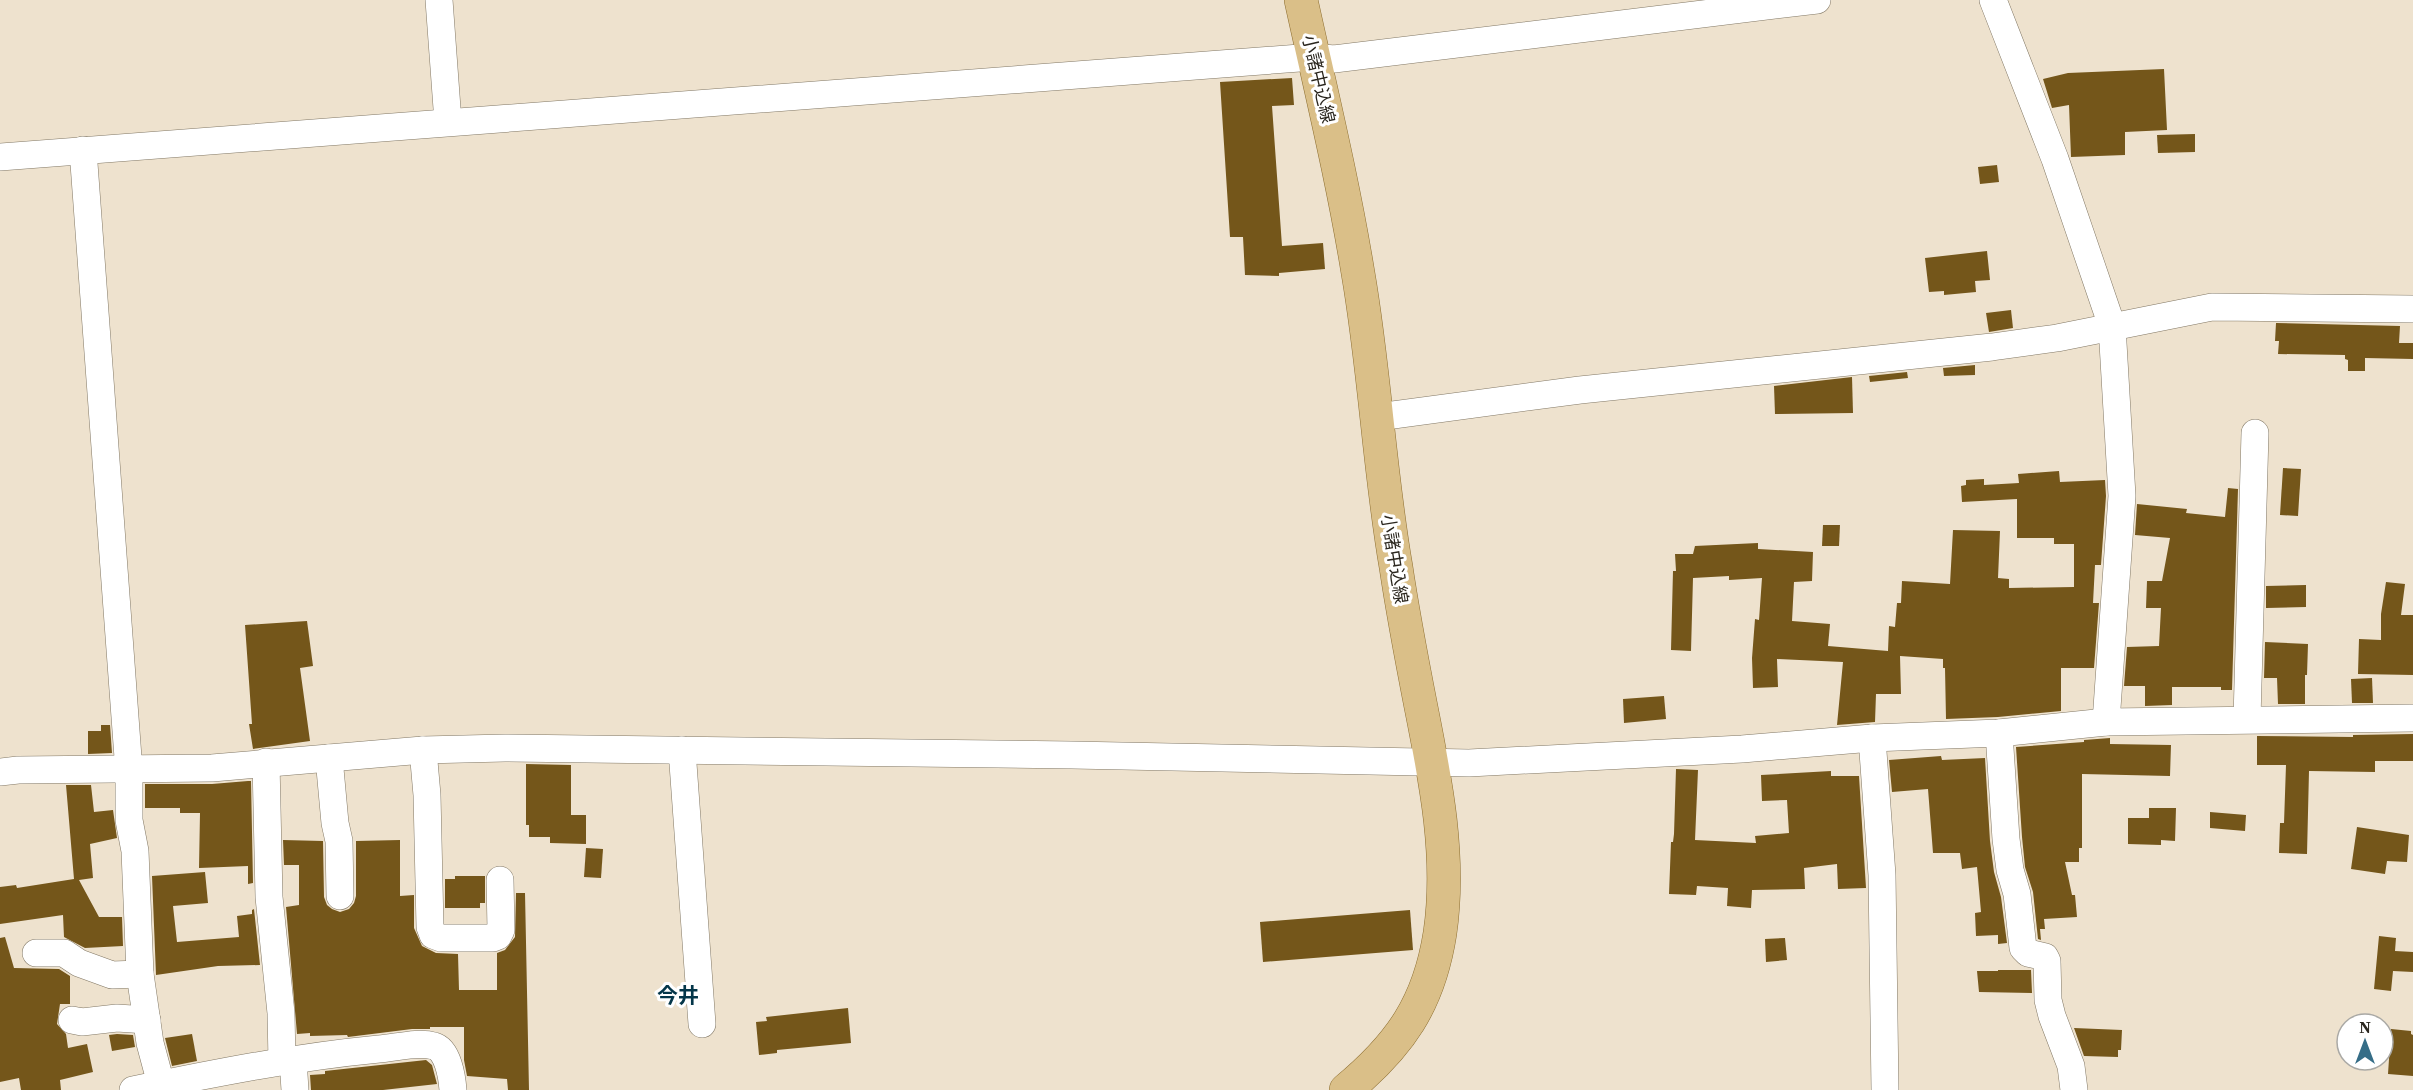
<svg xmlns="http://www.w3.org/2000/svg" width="2413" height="1090" font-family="'Source Serif 4','Noto Sans JP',serif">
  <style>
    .building { fill: #74561a }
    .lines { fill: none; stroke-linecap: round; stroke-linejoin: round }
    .minor-casing { stroke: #827865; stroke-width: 28 }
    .major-casing { stroke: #8d6e30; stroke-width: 34 }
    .minor { stroke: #fff; stroke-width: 27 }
    .major { stroke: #dabf88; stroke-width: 33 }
    .labels { text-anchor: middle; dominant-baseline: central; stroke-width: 6; stroke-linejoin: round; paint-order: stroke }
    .street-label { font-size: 18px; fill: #2b271f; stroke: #fff }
    .quarter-label { font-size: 21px; font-weight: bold; fill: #043649; stroke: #fff }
  </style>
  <rect width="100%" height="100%" fill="#eee2ce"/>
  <g class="building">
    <path d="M 2164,69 L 2167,130 L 2125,132 L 2125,155 L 2071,157 L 2069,105 L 2052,108 L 2043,79 L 2068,73 Z"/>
    <path d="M 1292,78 L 1294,105 L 1272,106 L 1282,246 L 1323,243 L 1325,269 L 1279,273 L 1279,276 L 1245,275 L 1243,237 L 1230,237 L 1220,82 Z"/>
    <path d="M 2195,134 L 2195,152 L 2158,153 L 2157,135 Z"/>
    <path d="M 1997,165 L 1999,182 L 1980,184 L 1978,167 Z"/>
    <path d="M 1987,251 L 1990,280 L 1975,281 L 1976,292 L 1944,295 L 1944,291 L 1929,292 L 1925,258 Z"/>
    <path d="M 2011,310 L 2013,328 L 1989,332 L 1986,313 Z"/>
    <path d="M 2276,323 L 2400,326 L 2399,343 L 2413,343 L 2413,359 L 2365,358 L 2365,371 L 2348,371 L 2348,360 L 2345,359 L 2345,355 L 2278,354 L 2279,341 L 2275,341 Z"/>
    <path d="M 1975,365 L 1975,375 L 1944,376 L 1943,368 Z"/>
    <path d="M 1907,372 L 1908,378 L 1870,382 L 1869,376 Z"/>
    <path d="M 1852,377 L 1853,413 L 1775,414 L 1774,386 Z"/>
    <path d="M 2283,468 L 2301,469 L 2298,516 L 2280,515 Z"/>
    <path d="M 2059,471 L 2060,482 L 2105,480 L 2106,496 L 2101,565 L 2095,565 L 2093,603 L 2099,603 L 2094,668 L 2061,668 L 2061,711 L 1998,717 L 1946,719 L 1945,668 L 1943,668 L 1943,659 L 1900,656 L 1901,694 L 1876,694 L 1875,722 L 1837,725 L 1843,662 L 1777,659 L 1778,687 L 1753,688 L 1752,658 L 1755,619 L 1759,620 L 1762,578 L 1729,580 L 1729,576 L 1693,578 L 1691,651 L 1671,650 L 1673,571 L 1676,571 L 1675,554 L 1693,554 L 1695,546 L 1758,543 L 1758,549 L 1813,552 L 1812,581 L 1794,582 L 1792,621 L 1830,624 L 1828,646 L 1888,651 L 1889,626 L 1895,627 L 1897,603 L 1901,603 L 1902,581 L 1950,584 L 1953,530 L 2000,531 L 1998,578 L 2009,579 L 2009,588 L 2074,587 L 2074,544 L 2054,544 L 2054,538 L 2017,538 L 2017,499 L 1962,502 L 1961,486 L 1966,485 L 1966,480 L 1984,479 L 1984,485 L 2019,483 L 2018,474 Z"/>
    <path d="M 2228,488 L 2238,489 L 2232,690 L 2221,690 L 2221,687 L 2172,687 L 2172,705 L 2145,706 L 2145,686 L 2124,686 L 2127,647 L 2159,646 L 2161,608 L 2146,608 L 2147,581 L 2162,581 L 2170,538 L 2135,535 L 2137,504 L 2187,509 L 2186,513 L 2225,517 Z"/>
    <path d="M 1823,525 L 1840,525 L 1839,546 L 1822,546 Z"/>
    <path d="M 2386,582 L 2405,584 L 2401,615 L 2413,615 L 2413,675 L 2358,674 L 2359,639 L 2381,640 L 2381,614 Z"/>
    <path d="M 2306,585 L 2306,607 L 2266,608 L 2266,586 Z"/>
    <path d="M 307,621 L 313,666 L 300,668 L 310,741 L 253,749 L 249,724 L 252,724 L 245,625 Z"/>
    <path d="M 2265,642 L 2308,644 L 2307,675 L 2305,675 L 2305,704 L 2278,704 L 2277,678 L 2264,678 Z"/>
    <path d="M 2372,678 L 2373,703 L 2352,703 L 2351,679 Z"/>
    <path d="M 1664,696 L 1666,719 L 1624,723 L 1623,699 Z"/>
    <path d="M 101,725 L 110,725 L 112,753 L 88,754 L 88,731 L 101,731 Z"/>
    <path d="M 2413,734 L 2413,761 L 2375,761 L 2375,772 L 2309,771 L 2307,854 L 2279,853 L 2280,823 L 2284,823 L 2286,765 L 2257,765 L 2257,736 L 2353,737 L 2353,735 Z"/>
    <path d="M 2110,738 L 2110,744 L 2171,745 L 2170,776 L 2082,774 L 2082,848 L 2079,848 L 2079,862 L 2065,862 L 2072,895 L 2075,895 L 2077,917 L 2044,919 L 2045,929 L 2040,929 L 2041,940 L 2038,939 L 2033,892 L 2025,867 L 2022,837 L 2016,747 L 2084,742 L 2084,740 Z"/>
    <path d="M 1941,756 L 1942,760 L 1985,758 L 1990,841 L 1994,872 L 2001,897 L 2007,943 L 1998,944 L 1998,935 L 1976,936 L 1975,913 L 1981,912 L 1977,867 L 1962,869 L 1960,853 L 1933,853 L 1928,789 L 1892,792 L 1889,760 Z"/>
    <path d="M 526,764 L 571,765 L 571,815 L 586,815 L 586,844 L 550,843 L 550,837 L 529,837 L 529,825 L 526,825 Z"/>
    <path d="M 1676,769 L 1698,770 L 1695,840 L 1756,843 L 1755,836 L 1789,833 L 1787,800 L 1762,801 L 1761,775 L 1831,771 L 1831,776 L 1859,776 L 1866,888 L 1838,889 L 1837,864 L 1804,868 L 1805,889 L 1752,890 L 1751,908 L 1727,906 L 1728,888 L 1697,886 L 1696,895 L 1669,894 L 1671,842 L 1673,842 L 1674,834 Z"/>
    <path d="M 248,781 L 251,781 L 253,883 L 248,884 L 248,866 L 199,868 L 200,813 L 180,813 L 180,808 L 145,808 L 145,784 L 212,784 Z"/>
    <path d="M 66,785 L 91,785 L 94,812 L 113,810 L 117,838 L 90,844 L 93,878 L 79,880 L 99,917 L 122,917 L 123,946 L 85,948 L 64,937 L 63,915 L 0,924 L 0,887 L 16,885 L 17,888 L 74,879 Z"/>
    <path d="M 2149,808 L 2176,808 L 2175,841 L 2161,840 L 2161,845 L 2128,844 L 2128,818 L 2149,818 Z"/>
    <path d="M 2210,812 L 2246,815 L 2245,831 L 2210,828 Z"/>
    <path d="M 2357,827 L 2409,835 L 2407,862 L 2387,861 L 2385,874 L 2351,869 Z"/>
    <path d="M 283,840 L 323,841 L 324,897 L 327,905 L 332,909 L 340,912 L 349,909 L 354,903 L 356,896 L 356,841 L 400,840 L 400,896 L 414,895 L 414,928 L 422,946 L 436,953 L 458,954 L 459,990 L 497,990 L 497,953 L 505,950 L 515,937 L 516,893 L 525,893 L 529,1090 L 508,1090 L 507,1079 L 467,1076 L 464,1060 L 464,1027 L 430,1027 L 430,1029 L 412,1029 L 348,1037 L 347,1035 L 310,1036 L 310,1033 L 297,1034 L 286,907 L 299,905 L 299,865 L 284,865 Z"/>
    <path d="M 586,848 L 603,849 L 601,878 L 584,877 Z"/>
    <path d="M 205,872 L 208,903 L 173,906 L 177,942 L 239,937 L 237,916 L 252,914 L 252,910 L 254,909 L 260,965 L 218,966 L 156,975 L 152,876 Z"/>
    <path d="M 455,876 L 485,876 L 485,903 L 480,903 L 480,908 L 445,908 L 445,879 L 455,879 Z"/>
    <path d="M 1410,910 L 1413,950 L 1263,962 L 1260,922 Z"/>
    <path d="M 2379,936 L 2396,938 L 2395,951 L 2413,952 L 2413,972 L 2393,971 L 2391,991 L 2374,989 Z"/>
    <path d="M 5,937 L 14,968 L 59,969 L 70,976 L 70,1004 L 60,1004 L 57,1024 L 66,1034 L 68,1048 L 87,1044 L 93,1072 L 60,1080 L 61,1090 L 21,1090 L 19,1078 L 0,1082 L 0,938 Z"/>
    <path d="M 1785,938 L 1787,960 L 1766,962 L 1765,939 Z"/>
    <path d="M 1998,970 L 2031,970 L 2032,993 L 1979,992 L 1977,971 L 1998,971 Z"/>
    <path d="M 848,1008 L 851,1043 L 777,1050 L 777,1053 L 759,1055 L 756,1022 L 767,1021 L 766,1017 Z"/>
    <path d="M 2074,1028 L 2122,1030 L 2121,1050 L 2118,1050 L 2118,1057 L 2084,1056 Z"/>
    <path d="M 2391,1029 L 2411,1031 L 2411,1034 L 2413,1035 L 2413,1076 L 2388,1074 Z"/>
    <path d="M 117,1034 L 133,1035 L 135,1047 L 112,1051 L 109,1035 Z"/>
    <path d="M 192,1034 L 197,1061 L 172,1066 L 165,1038 Z"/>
    <path d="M 426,1060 L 432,1065 L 437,1084 L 383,1090 L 311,1090 L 310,1075 L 325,1074 L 325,1071 Z"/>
  </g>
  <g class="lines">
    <g class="minor-casing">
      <g id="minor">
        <path d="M 439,0 L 448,122"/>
        <path d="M 1993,0 L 2055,159 L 2112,326 L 2122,496 L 2106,722"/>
        <path d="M 83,150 L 129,771 L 129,820 L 135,851 L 140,974 L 150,1043 L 161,1084"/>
        <path d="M 0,157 L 1313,57 L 1334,59 L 1817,0"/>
        <path d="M 1378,417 L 1580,390 L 1992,347 L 2057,338 L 2212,307 L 2413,309"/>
        <path d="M 2247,719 L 2255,433"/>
        <path d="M 1999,733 L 2006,839 L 2010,870 L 2017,894 L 2023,948 L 2028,953 L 2045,957 L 2047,961 L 2048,1000 L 2052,1016 L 2071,1066 L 2074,1090"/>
        <path d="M 1872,738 L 1882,875 L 1885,1090"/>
        <path d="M 423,750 L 427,795 L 430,927 L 433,935 L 441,938 L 493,938 L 498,936 L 501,930 L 500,880"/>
        <path d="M 682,750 L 702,1024"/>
        <path d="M 329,758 L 335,823 L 339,841 L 340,896"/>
        <path d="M 266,762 L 269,897 L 281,1013 L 282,1061"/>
        <path d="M 0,772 L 18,770 L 212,768 L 423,750 L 505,748 L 1072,755 L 1469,763 L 1742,749 L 1872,738 L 1999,733 L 2106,722 L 2413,718"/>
        <path d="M 36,953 L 64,953 L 79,963 L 112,975 L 140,974"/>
        <path d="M 72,1020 L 82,1022 L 117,1018 L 147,1020"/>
        <path d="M 293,1060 L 295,1090"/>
        <path d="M 133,1090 C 215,1073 295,1057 379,1049 C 395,1048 418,1041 434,1046 C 448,1050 452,1077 453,1090"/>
      </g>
    </g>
    <g class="major-casing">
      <path id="major" d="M 1301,0 C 1321,91 1343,181 1358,273 C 1375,371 1379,470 1396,567 C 1403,614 1412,661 1421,707 C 1436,782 1451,858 1440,933 C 1429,1004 1400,1045 1346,1090"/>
    </g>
    <use href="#minor" class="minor"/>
    <use href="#major" class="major"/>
  </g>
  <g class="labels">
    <g class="street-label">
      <text transform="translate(1319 79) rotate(77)">小諸中込線</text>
      <text transform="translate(1395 559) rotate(81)">小諸中込線</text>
    </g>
    <g class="quarter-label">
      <text x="678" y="995">今井</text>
    </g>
  </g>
  <g transform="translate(2365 1042)"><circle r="28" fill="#ffffff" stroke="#aaa9a5" stroke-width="1.5"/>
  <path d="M0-4.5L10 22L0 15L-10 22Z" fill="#356d87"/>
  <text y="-9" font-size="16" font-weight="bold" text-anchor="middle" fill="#2b271f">N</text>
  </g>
</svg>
